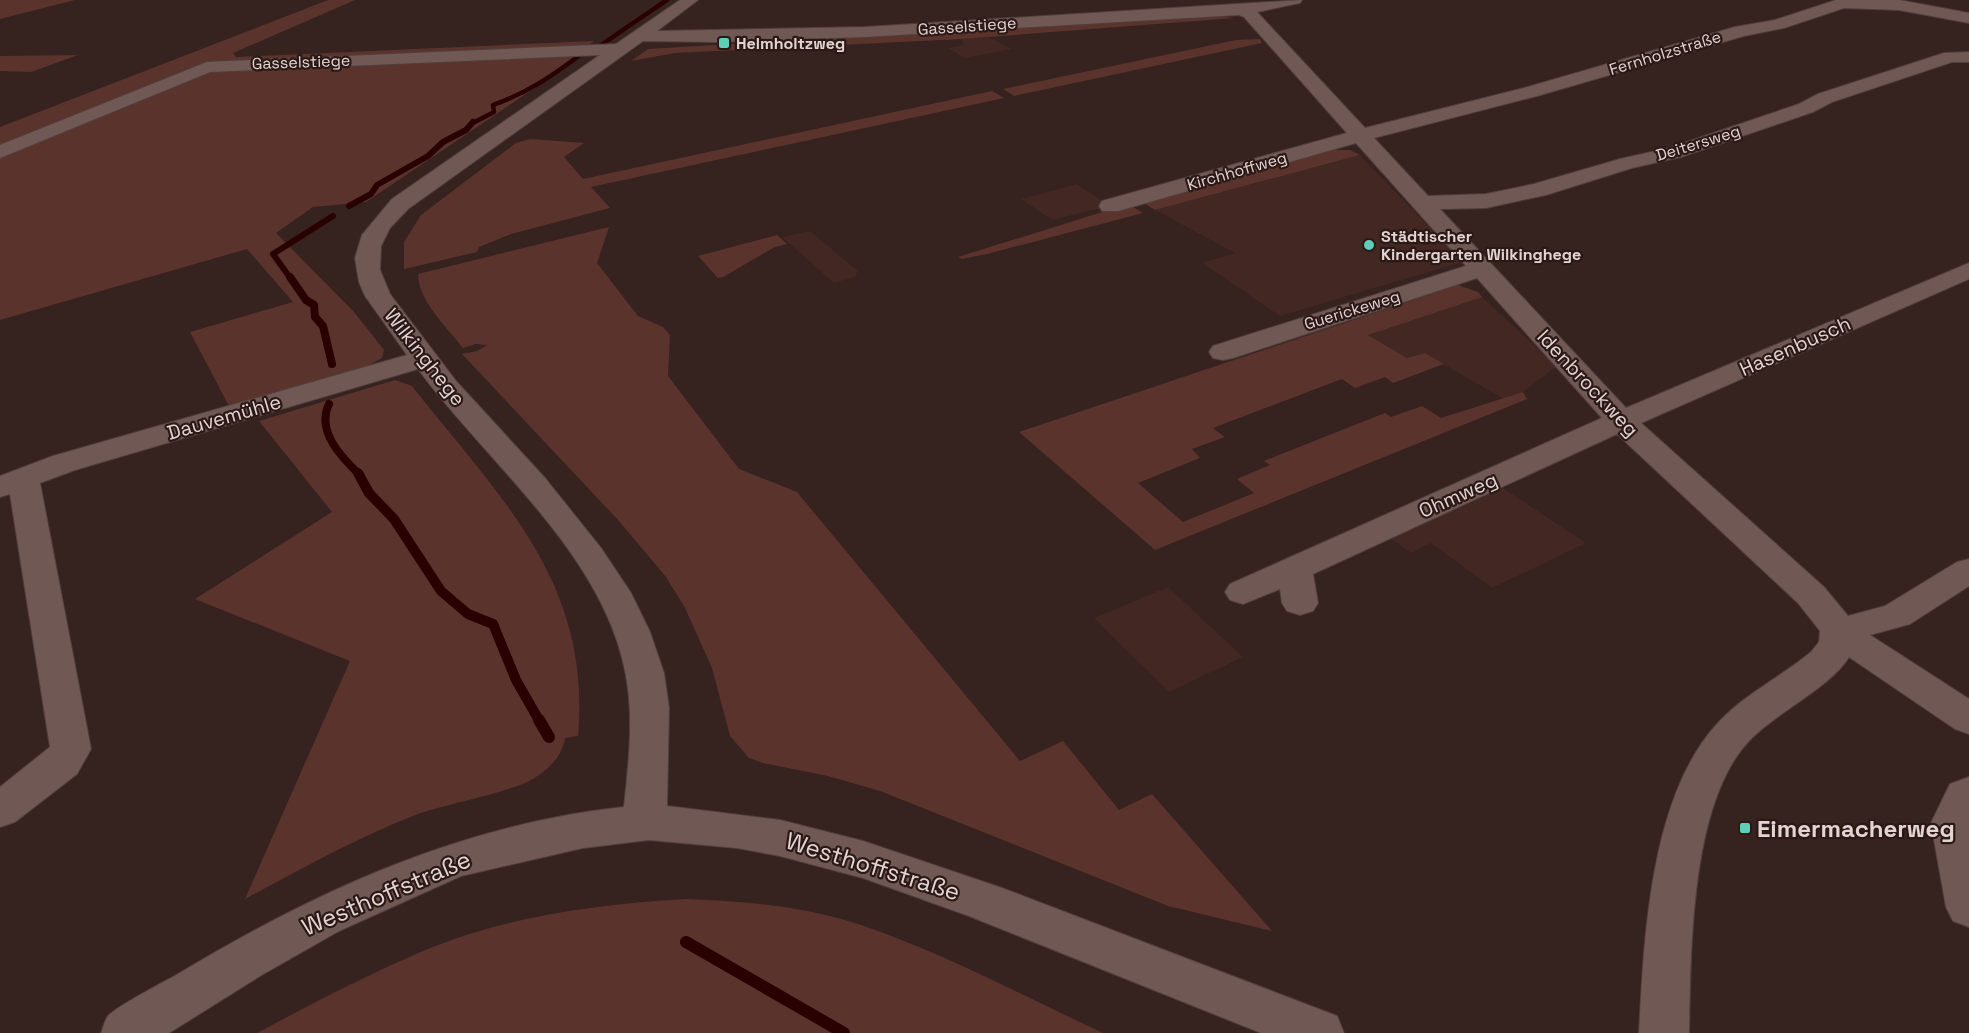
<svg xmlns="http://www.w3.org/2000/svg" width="1969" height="1033" font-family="'Space Grotesk',sans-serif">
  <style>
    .built { fill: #422722 }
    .green { fill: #5b332d }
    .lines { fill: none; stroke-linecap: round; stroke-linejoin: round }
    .stream-far4 { stroke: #290101; stroke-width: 4.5 }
    .stream-far3 { stroke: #290101; stroke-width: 6 }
    .stream-far2 { stroke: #290101; stroke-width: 8 }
    .stream-far1 { stroke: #290101; stroke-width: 10 }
    .stream { stroke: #290101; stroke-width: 12 }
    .minor-casing { stroke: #503f3d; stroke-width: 2 }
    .minor { fill: #705955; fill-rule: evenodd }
    .poi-dot { fill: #5dceb8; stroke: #2c1916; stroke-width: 2 }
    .labels { text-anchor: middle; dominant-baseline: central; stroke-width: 4.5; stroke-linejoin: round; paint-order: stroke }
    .far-street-label { font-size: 16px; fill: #e2d4d2; stroke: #2c1916 }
    .far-poi-label { font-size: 16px; font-weight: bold; fill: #e2d4d2; stroke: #2c1916; text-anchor: start }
    .street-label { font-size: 20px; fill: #e2d4d2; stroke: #2c1916 }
    .near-poi-label { font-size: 24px; font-weight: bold; fill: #e2d4d2; stroke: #2c1916; text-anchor: start }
    .near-street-label { font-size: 24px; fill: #e2d4d2; stroke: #2c1916 }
  </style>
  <rect width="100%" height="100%" fill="#36221f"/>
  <g class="built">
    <path d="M 990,38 L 1012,49 L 965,58 L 948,48 L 964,45 L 962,39 Z"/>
    <path d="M 1360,155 L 1463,262 L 1280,316 L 1202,263 L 1235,253 L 1155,210 Z"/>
    <path d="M 1077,184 L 1110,206 L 1052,220 L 1021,199 Z"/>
    <path d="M 810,231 L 858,271 L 855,277 L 834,283 L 782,237 Z"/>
    <path d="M 1482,297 L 1557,366 L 1523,392 L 1505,400 L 1425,353 L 1407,358 L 1368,335 Z"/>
    <path d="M 1497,484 L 1586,543 L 1492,588 L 1431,543 L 1411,553 L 1383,533 Z"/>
    <path d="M 1168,587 L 1243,657 L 1169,692 L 1094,618 Z"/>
  </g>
  <g class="green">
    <path d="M 0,0 L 75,0 L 0,19 Z"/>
    <path d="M 328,0 L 355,0 L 233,53 L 236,57 L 594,41 L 578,53 L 585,54 L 366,202 L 313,207 L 276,233 L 354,312 L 384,350 L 382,358 L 365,367 L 229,406 L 190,332 L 293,302 L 247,249 L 0,320 L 0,127 Z"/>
    <path d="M 1204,15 L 1235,18 L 962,39 L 675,53 L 631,61 L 648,49 Z"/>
    <path d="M 1260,39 L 1262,43 L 1014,96 L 1003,89 L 1236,40 Z"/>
    <path d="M 78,55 L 31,72 L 0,71 L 0,56 Z"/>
    <path d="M 992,91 L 1004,98 L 591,187 L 610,208 L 511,234 L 479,247 L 477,252 L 404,269 L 404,242 L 421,215 L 516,143 L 530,139 L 584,143 L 564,157 L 583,179 Z"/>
    <path d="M 1334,150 L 1350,150 L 1360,155 L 1155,210 L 1141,201 Z"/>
    <path d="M 1128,204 L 1143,213 L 987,254 L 962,259 L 958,257 Z"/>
    <path d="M 609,227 L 597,263 L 638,316 L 663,327 L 670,335 L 668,376 L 739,469 L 797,492 L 1020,761 L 1063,741 L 1119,810 L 1152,794 L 1272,931 L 1168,906 L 880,791 L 828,776 L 763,763 L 749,758 L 730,736 L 712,668 L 685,608 L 666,577 L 619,521 L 462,354 L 477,351 L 487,345 L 476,344 L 463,348 C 447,327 418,301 418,274 Z"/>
    <path d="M 777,235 L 787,244 L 775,247 L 723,277 L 718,278 L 698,256 Z"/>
    <path d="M 1458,285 L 1478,292 L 1482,297 L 1368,335 L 1407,358 L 1425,353 L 1444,364 L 1393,383 L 1385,377 L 1355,388 L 1342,379 L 1213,428 L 1225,437 L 1192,449 L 1200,458 L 1138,483 L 1183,522 L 1254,493 L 1237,479 L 1270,465 L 1264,461 L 1385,413 L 1391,417 L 1422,406 L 1441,418 L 1523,392 L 1527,399 L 1155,550 L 1019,432 Z"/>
    <path d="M 395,380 L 412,386 C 500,498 592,582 578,736 L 565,738 C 562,756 551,767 536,777 C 512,793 449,803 418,814 C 358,837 301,869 245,899 L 350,661 L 195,599 L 332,512 L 259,421 Z"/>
    <path d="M 685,899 C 743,901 805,906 861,925 C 944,953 1023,996 1103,1033 L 257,1033 C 317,1001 376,970 438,945 C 517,915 601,904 685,899 Z"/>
  </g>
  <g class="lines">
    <g class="stream-far4">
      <path d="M 601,45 L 667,0"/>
      <path d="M 471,124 L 494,112 L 493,105 C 527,93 552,76 580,55"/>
    </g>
    <g class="stream-far3">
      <path d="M 349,206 L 371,194 L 377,185 L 428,156 L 443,142 L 466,130 L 473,122"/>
      <path d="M 291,279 L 273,254 L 333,216"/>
    </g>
    <g class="stream-far2">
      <path d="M 290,277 L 306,300 L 314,305 L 315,317 L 323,326 L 332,364"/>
      <path d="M 329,404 C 316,431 341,457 360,475"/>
    </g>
    <path class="stream-far1" d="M 358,473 L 369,493 L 394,519 L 441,591 L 468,614 L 493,624 L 516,680 L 540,722"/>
    <g class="stream">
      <path d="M 539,720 L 549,737"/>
      <path d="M 686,942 L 844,1033"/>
    </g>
    <g class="minor-casing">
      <g id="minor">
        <path d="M 680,0 L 698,0 L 657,31 L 865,27 L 1302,0 L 1300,3 L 1257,12 L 1365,128 L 1524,88 L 1735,27 L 1775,20 L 1836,0 L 1899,0 L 1969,13 L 1969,23 L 1899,10 L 1844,8 L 1784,28 L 1744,36 L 1537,96 L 1374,138 L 1428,196 L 1486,194 L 1534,184 L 1620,159 L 1669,148 L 1799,104 L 1818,94 L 1944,53 L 1969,52 L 1969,62 L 1952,62 L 1832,102 L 1813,112 L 1681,157 L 1632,168 L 1546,195 L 1486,208 L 1440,209 L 1626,408 L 1969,263 L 1969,279 L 1641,423 L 1824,587 L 1848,616 L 1885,606 L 1957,562 L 1969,559 L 1969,586 L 1910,624 L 1870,635 L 1969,699 L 1969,734 L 1955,729 L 1849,657 C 1830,688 1776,712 1748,742 C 1690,805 1691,951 1689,1033 L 1639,1033 C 1644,938 1650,797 1717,724 C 1744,694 1781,677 1811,652 L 1819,642 L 1820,631 L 1798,603 L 1617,434 L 1313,574 L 1318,603 L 1313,611 L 1300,615 L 1287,611 L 1282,603 L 1280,589 L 1243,604 L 1230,600 L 1225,592 L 1230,584 L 1602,418 L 1477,278 L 1233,358 L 1223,360 L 1213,358 L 1209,352 L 1213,346 L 1466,266 L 1356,143 L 1118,211 L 1102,211 L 1099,206 L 1102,201 L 1347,133 L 1244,17 L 1239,15 L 865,37 L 717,42 L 643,41 L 408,209 L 390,228 L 381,246 L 380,270 L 390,294 L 456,381 L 545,478 L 601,548 L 631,593 L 650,632 L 664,673 L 669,708 L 667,806 L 780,820 L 863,841 L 1002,888 L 1337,1016 L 1344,1033 L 1261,1033 L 969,916 L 863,878 L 780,856 L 737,848 L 649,840 L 583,848 L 461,876 L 339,931 L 260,976 L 169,1033 L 101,1033 C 103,1028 105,1020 108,1016 C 117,1006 164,982 178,974 C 316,891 462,824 624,807 C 628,768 633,728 628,689 C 613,561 490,467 418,369 L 75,470 L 40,483 L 91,749 L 77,774 L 15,822 L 0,827 L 0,787 L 50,747 L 10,494 L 0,497 L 0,476 L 53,456 L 407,355 L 365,296 L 359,282 L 355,258 L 362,235 L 392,199 L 600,55 L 210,72 L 0,158 L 0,145 L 207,62 L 616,44 Z"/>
        <path d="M 1969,777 L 1969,927 L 1953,921 L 1946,907 L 1931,823 L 1950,784 Z"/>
      </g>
    </g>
    <use href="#minor" class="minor"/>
  </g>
  <g class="poi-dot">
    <rect x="718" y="37" width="12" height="12" rx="3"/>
    <circle cx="1369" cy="245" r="6"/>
    <rect x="1739" y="822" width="12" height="12" rx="3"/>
  </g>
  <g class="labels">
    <g class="far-street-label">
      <text transform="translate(967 26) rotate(-4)">Gasselstiege</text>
      <text transform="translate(1665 53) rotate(-17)">Fernholzstraße</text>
      <text transform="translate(301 62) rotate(-2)">Gasselstiege</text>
      <text transform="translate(1698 143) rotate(-17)">Deitersweg</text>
      <text transform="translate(1237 171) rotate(-16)">Kirchhoffweg</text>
      <text transform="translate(1352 310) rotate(-17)">Guerickeweg</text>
    </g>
    <g class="far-poi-label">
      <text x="736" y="43">Helmholtzweg</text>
      <text x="1381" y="236">Städtischer<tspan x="1381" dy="18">Kindergarten Wilkinghege</tspan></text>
    </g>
    <g class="street-label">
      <text transform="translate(1795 346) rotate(-24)">Hasenbusch</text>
      <text transform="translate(425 357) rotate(52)">Wilkinghege</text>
      <text transform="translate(1588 383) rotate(47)">Idenbrockweg</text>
      <text transform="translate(224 417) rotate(-16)">Dauvemühle</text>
      <text transform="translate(1458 495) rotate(-24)">Ohmweg</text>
    </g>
    <g class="near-poi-label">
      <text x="1757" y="828">Eimermacherweg</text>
    </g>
    <g class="near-street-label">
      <text transform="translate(873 866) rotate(17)">Westhoffstraße</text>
      <text transform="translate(386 893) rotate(-23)">Westhoffstraße</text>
    </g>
  </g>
</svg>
